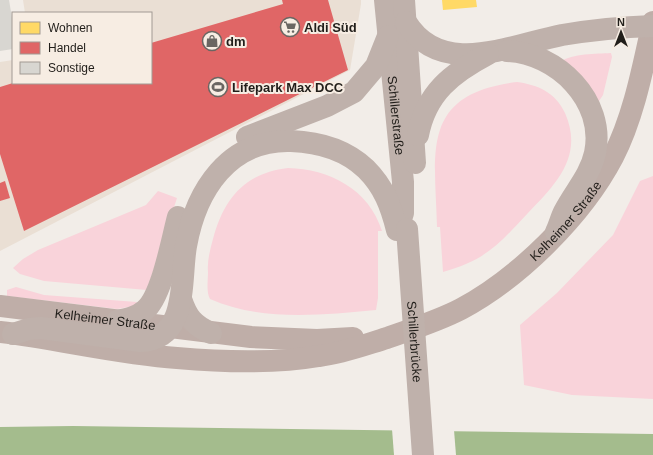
<svg xmlns="http://www.w3.org/2000/svg" width="653" height="455" font-family="Helvetica,sans-serif">
  <style>
    .built { fill: #eadfd4 }
    .green { fill: #f9d3da }
    .water { fill: #a4bc8d }
    .pier { fill: #f2ede8 }
    .homes { fill: #ffd966 }
    .shops { fill: #e06666 }
    .building { fill: #d8d6d1 }
    .lines { fill: none; stroke-linecap: round; stroke-linejoin: round }
    .secondary { stroke: #bfaea8; stroke-width: 22 }
    .primary { stroke: #bfb1ab; stroke-width: 22 }
    .primary-bridge { stroke: #bfb1ab; stroke-width: 22 }
    .labels { text-anchor: middle; dominant-baseline: central; stroke-width: 4; stroke-linejoin: round; paint-order: stroke }
    .poi-label { font-size: 13px; font-weight: bold; fill: #211e1a; stroke: #f7ede3; text-anchor: start }
    .street-label { font-size: 13px; fill: #211e1a; stroke: #f7ede3 }
  </style>
  <rect width="100%" height="100%" fill="#f2ede8"/>
  <path class="built" d="M 23,0 L 361,0 L 361,4 L 350,70 L 0,251 L 0,62 L 13,60 L 13,83 L 151,83 L 151,13 L 25,13 Z"/>
  <g class="green">
    <path d="M 611,53 L 612,57 L 603,95 L 597,104 L 560,62 C 573,53 596,54 611,53 Z"/>
    <path d="M 517,82 C 538,85 555,92 565,113 C 584,156 556,184 528,213 C 499,244 486,260 443,272 L 440,227 L 437,227 C 435,151 420,94 517,82 Z"/>
    <path d="M 288,168 C 329,169 369,189 382,231 L 378,231 L 378,298 L 376,310 C 321,315 262,322 210,299 C 206,292 208,280 208,272 C 207,261 210,250 213,239 C 224,198 245,173 288,168 Z"/>
    <path d="M 653,176 L 653,399 L 572,395 L 524,385 L 520,325 L 557,293 L 613,235 L 640,181 Z"/>
    <path d="M 158,191 L 177,198 L 147,290 L 44,281 L 20,274 L 13,268 L 23,259 L 38,250 L 146,205 Z"/>
    <path d="M 16,287 L 44,295 L 137,302 L 134,306 L 117,309 L 7,296 L 7,290 Z"/>
  </g>
  <path class="water" d="M 73,426 L 653,434 L 653,455 L 0,455 L 0,427 Z"/>
  <path class="pier" d="M 392,429 L 454,430 L 456,455 L 394,455 Z"/>
  <path class="homes" d="M 442,0 L 476,0 L 477,7 L 443,10 Z"/>
  <g class="shops">
    <path d="M 282,0 L 328,0 L 348,70 L 24,231 L 0,154 L 0,87 L 13,83 L 151,83 L 151,43 L 283,4 Z"/>
    <path d="M 5,181 L 10,198 L 0,201 L 0,183 Z"/>
  </g>
  <path class="building" d="M 0,0 L 9,0 L 13,24 L 13,49 L 0,51 Z"/>
  <g class="lines">
    <g class="secondary">
      <path id="s1" d="M 0,306 L 251,337 L 317,340 L 353,338"/>
      <path id="s2" d="M 0,332 C 59,339 118,354 177,358 C 223,362 273,364 319,356 C 343,353 364,345 387,338 C 412,329 438,321 461,309 C 519,278 582,216 613,157 C 634,116 643,67 653,22"/>
    </g>
    <g class="primary">
      <path id="s3" d="M 385,0 L 403,182 L 403,213 L 399,225"/>
      <path d="M 404,0 L 415,163"/>
      <path d="M 406,22 C 441,79 511,45 562,35 C 592,30 622,27 652,26"/>
      <path d="M 507,51 C 557,53 606,101 595,153 C 590,176 574,192 564,212 C 561,218 559,226 556,232"/>
      <path d="M 418,135 C 426,93 452,73 488,54"/>
      <path d="M 247,137 L 327,106 L 354,92 L 376,66 L 388,36"/>
      <path d="M 181,299 C 187,317 193,325 211,333"/>
      <path d="M 117,321 C 127,319 137,317 145,310 C 162,296 172,239 178,217"/>
      <path d="M 13,334 L 29,329 L 41,328 L 140,341 C 189,340 180,279 186,246 C 196,190 229,139 291,141 C 318,142 346,150 366,169 C 384,187 391,206 397,230"/>
    </g>
    <path class="primary-bridge" id="s4" d="M 407,229 L 423,455"/>
  </g>
  <defs>
    <g id="supermarket-ring" transform="scale(1)"><circle r="9.5" fill="#f7ede3" stroke="#6a6662" stroke-width="1.5"/><path d="M-6-5.5h2.5l.6 2H6L4.5 2H-2.5L-4.4-4H-6ZM-1.5 3.2a1.3 1.3 0 1 0 .1 0ZM3 3.2a1.3 1.3 0 1 0 .1 0Z" fill="#6a6662"/></g>
    <g id="shop-ring" transform="scale(1)"><circle r="9.5" fill="#f7ede3" stroke="#6a6662" stroke-width="1.5"/><path d="M-5-2.5h2.3a2.7 3.5 0 0 1 5.4 0H5L5.5 6h-11ZM-1.5-2.5h3a1.5 2.3 0 0 0-3 0Z" fill="#6a6662"/></g>
    <g id="stadium-ring" transform="scale(1)"><circle r="9.5" fill="#f7ede3" stroke="#6a6662" stroke-width="1.5"/><path d="M0-5a6.5 5 0 1 0 0 10a6.5 5 0 1 0 0-10ZM-3.5-1.8h7v3.6h-7Z" fill="#6a6662"/></g>
  </defs>
  <g fill-rule="evenodd">
    <use href="#supermarket-ring" x="290" y="27"/>
    <use href="#shop-ring" x="212" y="41"/>
    <use href="#stadium-ring" x="218" y="87"/>
  </g>
  <g class="labels">
    <g class="poi-label">
      <text x="304" y="27">Aldi Süd</text>
      <text x="226" y="41">dm</text>
      <text x="232" y="87">Lifepark Max DCC</text>
    </g>
    <g class="street-label">
      <text stroke="none"><textPath href="#s3" startOffset="116">Schillerstraße</textPath></text>
      <text stroke="none"><textPath href="#s2" startOffset="609">Kelheimer Straße</textPath></text>
      <text stroke="none"><textPath href="#s1" startOffset="106">Kelheimer Straße</textPath></text>
      <text stroke="none"><textPath href="#s4" startOffset="113">Schillerbrücke</textPath></text>
    </g>
  </g>
  <rect x="12" y="12" width="140" height="72" fill="#f7ede3" stroke="#a19a93"/>
  <rect x="20" y="22" width="20" height="12" fill="#ffd966" stroke="#a19a93"/>
  <text x="48" y="32" font-size="12" fill="#211e1a">Wohnen</text>
  <rect x="20" y="42" width="20" height="12" fill="#e06666" stroke="#a19a93"/>
  <text x="48" y="52" font-size="12" fill="#211e1a">Handel</text>
  <rect x="20" y="62" width="20" height="12" fill="#d8d6d1" stroke="#a19a93"/>
  <text x="48" y="72" font-size="12" fill="#211e1a">Sonstige</text>
  <g transform="translate(621 32)" stroke="#f7ede3" stroke-width="3" paint-order="stroke">
  <path d="M0-3L7 15L0 10L-7 15Z" fill="#211e1a"/>
  <text y="-6" font-size="11" font-weight="bold" text-anchor="middle" fill="#211e1a">N</text>
  </g>
</svg>
